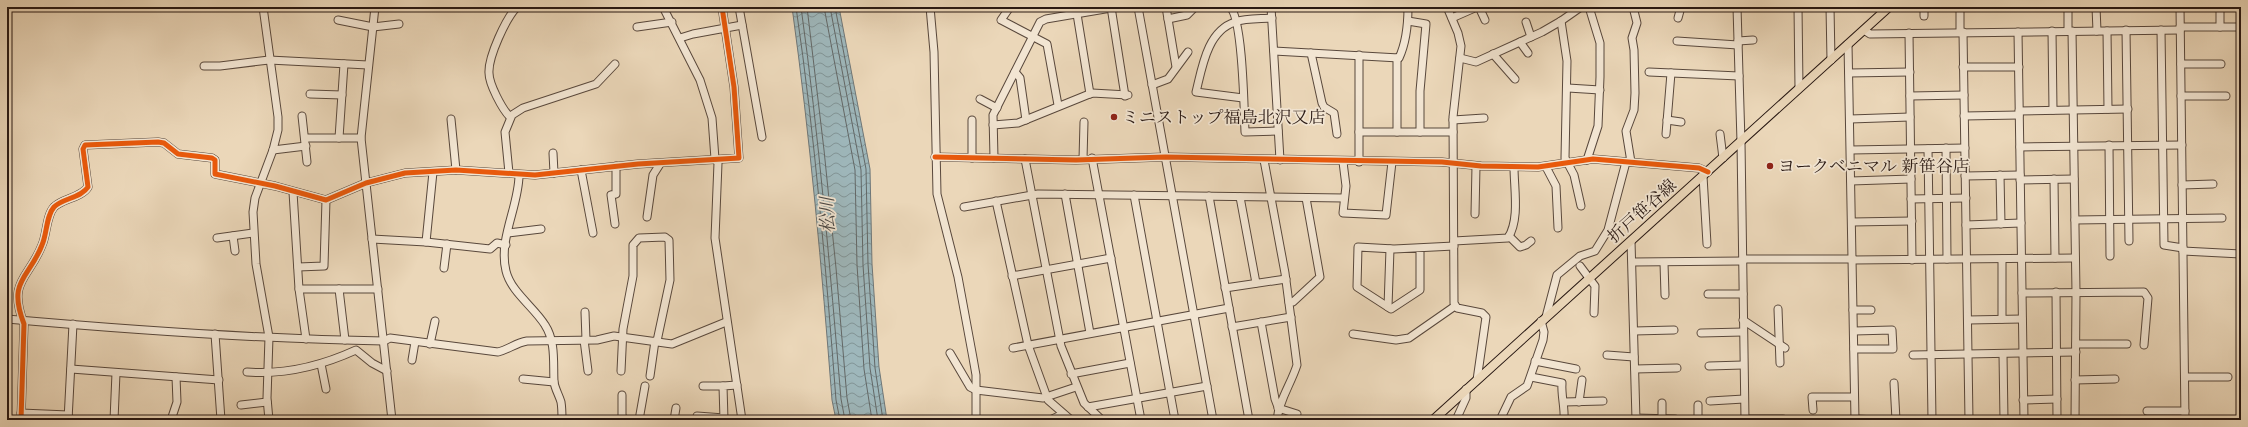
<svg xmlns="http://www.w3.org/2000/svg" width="2248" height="427" font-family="Cardo,'Noto Serif JP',serif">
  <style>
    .water { fill: url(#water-waves); stroke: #6f7778 }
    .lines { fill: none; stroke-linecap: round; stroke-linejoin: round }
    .shore { stroke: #636867; stroke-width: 1 }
    .minor-casing { stroke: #59483c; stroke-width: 9 }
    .major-casing { stroke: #281813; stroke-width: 10 }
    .minor { stroke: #f2e5d2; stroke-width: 7 }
    .major { stroke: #ebd7b9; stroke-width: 8 }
    .cycleway-casing { stroke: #f2e5d2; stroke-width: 8 }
    .cycleway { stroke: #e8590c; stroke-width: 5 }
    .poi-dot { fill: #8f2418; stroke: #f2e5d2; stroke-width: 1.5 }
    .labels { text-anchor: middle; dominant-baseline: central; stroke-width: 3.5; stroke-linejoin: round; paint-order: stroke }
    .poi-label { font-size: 17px; fill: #281813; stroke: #f2e5d2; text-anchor: start }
    .street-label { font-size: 17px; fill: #281813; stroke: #f2e5d2 }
    .water-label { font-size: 18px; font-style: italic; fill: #4b4845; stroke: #f2e5d2 }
  </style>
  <defs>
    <pattern id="water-waves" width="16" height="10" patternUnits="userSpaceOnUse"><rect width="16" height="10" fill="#9eb7bb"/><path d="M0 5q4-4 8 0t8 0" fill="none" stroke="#819497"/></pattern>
  </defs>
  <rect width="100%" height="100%" fill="#ebd7b9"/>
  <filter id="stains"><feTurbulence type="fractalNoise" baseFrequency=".005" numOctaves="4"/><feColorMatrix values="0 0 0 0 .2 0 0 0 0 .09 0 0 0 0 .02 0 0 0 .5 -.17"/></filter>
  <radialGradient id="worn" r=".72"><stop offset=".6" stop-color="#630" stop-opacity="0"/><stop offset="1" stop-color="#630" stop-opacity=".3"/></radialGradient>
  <path class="water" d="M 792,7 L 839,7 L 870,169 L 872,264 L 879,367 L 887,420 L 836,420 L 832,400 C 822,269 810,137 792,7 Z"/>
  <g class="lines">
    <g class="shore">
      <path d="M 796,7 C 815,137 826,269 836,400 L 840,420"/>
      <path d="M 801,7 C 819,137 830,268 841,399 L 845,420"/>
      <path d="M 807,7 L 824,150 L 836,268 L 847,398 L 851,420"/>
      <path d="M 824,7 L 855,170 L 857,265 L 864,369 L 872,420"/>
      <path d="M 830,7 L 861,170 L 863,265 L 870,368 L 878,420"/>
      <path d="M 835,7 L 866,169 L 868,264 L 875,368 L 883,420"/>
    </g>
    <g class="minor-casing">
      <g id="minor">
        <path d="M 263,7 L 278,117 L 278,130 L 273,150 L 255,198 L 253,212 L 256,264 L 269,337 L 267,398 L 269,420"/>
        <path d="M 375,7 L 361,138 L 392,420"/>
        <path d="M 663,7 L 700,80 L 712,118 L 715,159 L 718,163 L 715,238 L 742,420"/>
        <path d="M 739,7 L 762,137"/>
        <path d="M 930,7 L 934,52 L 937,194 L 958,277 L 973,358 L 976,375 L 976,420"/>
        <path d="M 1010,7 L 1001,20 L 1047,44 L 1058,105"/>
        <path d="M 1111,7 L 1125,96"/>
        <path d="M 1138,7 L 1213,420"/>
        <path d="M 1166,7 L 1176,67"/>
        <path d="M 1230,7 C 1243,19 1244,110 1245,132 L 1278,131"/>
        <path d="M 1271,7 L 1280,160"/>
        <path d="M 1447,7 L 1458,33 L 1461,46 L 1453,117 L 1454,303 L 1457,308 L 1482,313 L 1486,317 L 1477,380"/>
        <path d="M 1479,7 L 1485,20"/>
        <path d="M 1737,7 L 1741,142 L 1745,420"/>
        <path d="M 1798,7 L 1799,88"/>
        <path d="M 1830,7 L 1831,60"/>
        <path d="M 1924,7 L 1924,16"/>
        <path d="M 1960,7 L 1960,32"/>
        <path d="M 2068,7 L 2068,31"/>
        <path d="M 2096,7 L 2097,31"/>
        <path d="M 2180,7 L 2185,420"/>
        <path d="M 2220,7 L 2220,27"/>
        <path d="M 1077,14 L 1090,94"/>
        <path d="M 1452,18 L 1477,7"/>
        <path d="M 1678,18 L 1681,7"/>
        <path d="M 1168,19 L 1187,15 L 1195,7"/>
        <path d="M 338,20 L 373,27 L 399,24"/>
        <path d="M 1408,21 L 1426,24 L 1420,91 L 1420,132"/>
        <path d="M 1561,21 L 1567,61 L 1565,158 L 1574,175 L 1581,206"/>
        <path d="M 1526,22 L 1531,37"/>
        <path d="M 637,27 L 672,22"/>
        <path d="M 2180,27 L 2241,27"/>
        <path d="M 1864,30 L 1870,34 L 2180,30"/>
        <path d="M 2126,30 L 2129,241"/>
        <path d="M 2161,30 L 2164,245 L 2183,248"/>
        <path d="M 2052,31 L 2053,110"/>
        <path d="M 2072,31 L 2076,293 L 2075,420"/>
        <path d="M 2107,31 L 2108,109"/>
        <path d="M 1963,32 L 1969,420"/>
        <path d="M 2018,32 L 2024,420"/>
        <path d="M 1909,33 L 1912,260"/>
        <path d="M 680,38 L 693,34 L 742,25"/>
        <path d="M 1677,41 L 1738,45"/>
        <path d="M 1738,41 L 1753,40"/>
        <path d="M 1520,42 L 1528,53"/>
        <path d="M 1848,44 L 1855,420"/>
        <path d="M 1274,51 L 1399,58 C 1406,43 1408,24 1408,7"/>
        <path d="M 1311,53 L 1322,103 L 1324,107 L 1334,113 L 1337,134"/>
        <path d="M 1493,54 L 1515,79"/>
        <path d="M 1460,58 L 1476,62 L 1542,32 L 1561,21 L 1581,7"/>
        <path d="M 2181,64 L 2221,64"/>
        <path d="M 204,66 L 220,66 L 269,60 L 368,65"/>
        <path d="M 1963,67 L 2019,67"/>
        <path d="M 1015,72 L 1020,78 L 1026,120"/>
        <path d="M 1649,72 L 1739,76"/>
        <path d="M 1849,73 L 1910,72"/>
        <path d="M 1152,85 L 1168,79 L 1188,52"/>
        <path d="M 1568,88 L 1600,90"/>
        <path d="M 310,94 L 342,95"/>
        <path d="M 1910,96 L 1964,95"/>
        <path d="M 2181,96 L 2226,96"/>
        <path d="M 1243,98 L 1196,92 C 1202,68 1207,31 1235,22 C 1246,18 1260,19 1272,18"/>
        <path d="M 980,99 L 997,108"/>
        <path d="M 2019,111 L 2128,109"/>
        <path d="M 302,116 L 307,162"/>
        <path d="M 1964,116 L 2019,115"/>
        <path d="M 510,117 C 502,109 489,84 489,73 C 488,57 506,18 517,7"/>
        <path d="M 451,119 L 456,170"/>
        <path d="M 1850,119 L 1910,117"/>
        <path d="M 972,120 L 972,158"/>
        <path d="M 1453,120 L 1484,118"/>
        <path d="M 1667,120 L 1681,122"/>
        <path d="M 993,125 L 1018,123 L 1092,93 L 1128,95"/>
        <path d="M 1359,132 L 1453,132"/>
        <path d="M 1397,132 L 1397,58"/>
        <path d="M 1666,134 L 1671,73"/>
        <path d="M 1720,134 L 1723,158"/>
        <path d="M 305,138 L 361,138"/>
        <path d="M 339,138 L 344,64"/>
        <path d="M 2109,145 L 2110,256"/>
        <path d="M 2020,147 L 2182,145"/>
        <path d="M 1946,148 L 1947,259"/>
        <path d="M 1928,149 L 1932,420"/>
        <path d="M 273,150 L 306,146"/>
        <path d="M 1851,150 L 1965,148"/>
        <path d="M 553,153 L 554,173"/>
        <path d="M 935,157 L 1076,160 L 1165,157 L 1442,162 L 1481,166 L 1538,167 L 1593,159 L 1699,168 L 1708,172"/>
        <path d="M 994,158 L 993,115 L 1040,22 L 1046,19 L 1111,8"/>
        <path d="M 1092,158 L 1141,420"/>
        <path d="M 1025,159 L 1061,346 L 1084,403 L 1102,420"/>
        <path d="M 1083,159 L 1084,122"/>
        <path d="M 1264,160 L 1285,273 L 1297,365 C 1291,384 1279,400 1277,420"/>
        <path d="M 1587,160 L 1598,126 L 1600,77 L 1600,43 L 1589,7"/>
        <path d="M 1343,162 L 1346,186 L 1343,213 L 1386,215 L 1392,162"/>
        <path d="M 1359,162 L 1359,55"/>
        <path d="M 1631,162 L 1626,131 L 1634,110 L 1635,93 L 1634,50 L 1632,38 L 1637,23 L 1633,7"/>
        <path d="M 1546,167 L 1556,186 L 1558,228"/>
        <path d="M 581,170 L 593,233"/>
        <path d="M 509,173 L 505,132 L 512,115 L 523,108 L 596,84 L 615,64"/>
        <path d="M 519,175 C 519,206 498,239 506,271 C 511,292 534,307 545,325 C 556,342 553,363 554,382 C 555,389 559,395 561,402 C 562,408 562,414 562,420"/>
        <path d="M 2000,175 L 2001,224"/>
        <path d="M 1703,176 L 1707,244"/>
        <path d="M 1965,176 L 2020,175"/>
        <path d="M 2054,179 L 2055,258"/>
        <path d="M 2020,180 L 2074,179"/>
        <path d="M 1851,181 L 1911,179"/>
        <path d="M 2182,185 L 2213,184"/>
        <path d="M 293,192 L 299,289 L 306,339"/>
        <path d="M 1065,194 L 1090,333"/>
        <path d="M 1134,195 L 1175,420"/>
        <path d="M 1209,196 L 1249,420"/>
        <path d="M 1240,197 L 1256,283"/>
        <path d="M 1911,199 L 1966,198"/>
        <path d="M 996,201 L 1028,345 L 1048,400 L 1071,420"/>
        <path d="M 964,207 L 1038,194 L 1344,198"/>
        <path d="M 1475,214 L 1476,166"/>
        <path d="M 647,217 L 653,175 L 660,164"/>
        <path d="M 2075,220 L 2222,218"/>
        <path d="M 1852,222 L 1912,221"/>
        <path d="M 615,224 L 611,195 L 616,194 L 616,166"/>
        <path d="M 1966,225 L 2021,223"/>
        <path d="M 508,233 L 541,229"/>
        <path d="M 233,236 L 235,251"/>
        <path d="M 1509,236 L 1520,247 L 1526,245 L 1531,241"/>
        <path d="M 217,238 L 253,233"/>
        <path d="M 372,239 L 426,242 L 490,249 L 497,243 L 506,245"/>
        <path d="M 1454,241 L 1508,238 C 1520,219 1514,189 1514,167"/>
        <path d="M 1631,241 L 1636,420"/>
        <path d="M 426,242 L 433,172"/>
        <path d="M 1420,248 L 1420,290 L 1391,309 L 1357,287 L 1358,247 L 1394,249 L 1454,246"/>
        <path d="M 2183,251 L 2241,254"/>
        <path d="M 1743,259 L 1853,259"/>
        <path d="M 2002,259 L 2002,319"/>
        <path d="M 1853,260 L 2075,258"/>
        <path d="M 1633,262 L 1743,261"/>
        <path d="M 1664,263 L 1665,295"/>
        <path d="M 1580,266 L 1595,286 L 1594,313"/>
        <path d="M 298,267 L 324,266 L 326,200"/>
        <path d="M 444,268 L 447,244"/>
        <path d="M 1012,276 L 1111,258"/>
        <path d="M 1225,288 L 1286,279"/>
        <path d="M 299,289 L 378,289"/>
        <path d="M 339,289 L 345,340"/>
        <path d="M 2056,292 L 2057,420"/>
        <path d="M 2022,293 L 2144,292 L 2148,298 L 2144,345"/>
        <path d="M 1708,294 L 1743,294"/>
        <path d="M 1289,302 L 1293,302 L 1320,277 L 1306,198"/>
        <path d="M 1388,307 L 1390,249"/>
        <path d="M 1778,309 L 1780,363"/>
        <path d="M 1853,310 L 1871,310"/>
        <path d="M 585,312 L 586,340"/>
        <path d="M 1546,317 L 1557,275 L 1580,256 L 1595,251 L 1608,230 L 1626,162"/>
        <path d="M 7,319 C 132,330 258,339 384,341 L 390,338 L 498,352 C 509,349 516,343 527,341 L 597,340 L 614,336 L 672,344 L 726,322"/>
        <path d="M 1743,320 L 1785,348"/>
        <path d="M 1968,320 L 2022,319"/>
        <path d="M 1261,322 L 1275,399 L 1278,407"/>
        <path d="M 1232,327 L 1291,317"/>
        <path d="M 1634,331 L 1674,330"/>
        <path d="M 1854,331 L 1892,330 L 1893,349 L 1854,349"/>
        <path d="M 1701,333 L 1743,332"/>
        <path d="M 215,334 L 221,420"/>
        <path d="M 1353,334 L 1396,340 L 1409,338 L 1455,306"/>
        <path d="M 584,340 L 588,371"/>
        <path d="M 430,344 L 435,321"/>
        <path d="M 2076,344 L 2127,344"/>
        <path d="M 1013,348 L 1229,308"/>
        <path d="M 950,353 L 970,387 L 976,390 L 1043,398 L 1076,387"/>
        <path d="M 2003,354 L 2004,420"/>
        <path d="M 1607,355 L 1634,357"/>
        <path d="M 1913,355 L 2076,352"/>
        <path d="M 412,360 L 415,342"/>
        <path d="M 1535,361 L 1576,369"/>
        <path d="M 321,364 L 326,389"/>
        <path d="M 1709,366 L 1743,365"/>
        <path d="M 71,369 L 219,380"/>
        <path d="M 1635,369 L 1677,368"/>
        <path d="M 621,371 L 623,329 L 633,276 L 633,245 L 639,238 L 665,237 L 669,240 L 670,280 L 657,341"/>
        <path d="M 247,372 C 286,375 321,366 356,350 L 372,363 L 387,371"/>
        <path d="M 1071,374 L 1130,363"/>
        <path d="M 650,376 L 655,341"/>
        <path d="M 1531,377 L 1562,383 C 1561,396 1565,407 1564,420"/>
        <path d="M 2185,377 L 2228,377"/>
        <path d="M 523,379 L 554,382"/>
        <path d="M 2075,380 L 2115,379"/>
        <path d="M 1894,383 L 1896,420"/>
        <path d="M 703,386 L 723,386"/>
        <path d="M 622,395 L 622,415 L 624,420"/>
        <path d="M 2023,400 L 2057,399"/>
        <path d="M 1710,401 L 1744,399"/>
        <path d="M 1564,402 L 1603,401"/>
        <path d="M 1579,402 L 1582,380"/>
        <path d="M 1662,403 L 1662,419"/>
        <path d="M 241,405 L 267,402"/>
        <path d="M 1698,405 L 1698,420"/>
        <path d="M 1088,407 L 1207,386"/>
        <path d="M 1278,408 L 1297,414"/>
        <path d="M 1813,410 L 1812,397 L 1854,397"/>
        <path d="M 2147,411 L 2185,411"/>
        <path d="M 21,413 L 68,415"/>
        <path d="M 697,416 L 724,418"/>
        <path d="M 1636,418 L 1675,419"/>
        <path d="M 1745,419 L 1783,419"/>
        <path d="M 1855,419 L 1878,420"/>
        <path d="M 21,420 L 24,324 C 7,280 29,279 42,245 C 47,234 46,216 54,207 C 63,198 81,198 88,187 L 83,149 L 85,145 L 158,142 L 164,143 L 178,154 L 212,158 L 215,160 L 215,174 L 275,186 L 326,200 L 366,183 L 405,173 L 456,170 L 535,175 L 638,164 L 739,158 L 734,87 L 722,7"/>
        <path d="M 68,420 L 73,324"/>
        <path d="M 114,420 L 116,373"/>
        <path d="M 171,420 L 177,402 L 176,377"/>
        <path d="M 639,420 L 645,386"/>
        <path d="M 674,420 L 676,408"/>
        <path d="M 724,420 L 723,386 L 737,385"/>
        <path d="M 1050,420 L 1063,414"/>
        <path d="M 1456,420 L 1466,398 L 1466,389"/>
        <path d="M 1500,420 L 1511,397 L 1527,386 L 1543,340 L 1544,332 L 1541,321"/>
      </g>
    </g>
    <g class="major-casing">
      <path id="major" d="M 1433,420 L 1889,7"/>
    </g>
    <use href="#minor" class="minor"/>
    <use href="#major" class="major"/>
    <g class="cycleway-casing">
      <g id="cycleway">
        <path d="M 935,157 L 1076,160 L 1165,157 L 1442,162 L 1481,166 L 1538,167 L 1593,159 L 1699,168 L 1708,172"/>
        <path d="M 21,420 L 24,324 C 7,280 29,279 42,245 C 47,234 46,216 54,207 C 63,198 81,198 88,187 L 83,149 L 85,145 L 158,142 L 164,143 L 178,154 L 212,158 L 215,160 L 215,174 L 275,186 L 326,200 L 366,183 L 405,173 L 456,170 L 535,175 L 638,164 L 739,158 L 734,87 L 722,7"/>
      </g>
    </g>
    <use href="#cycleway" class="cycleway"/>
  </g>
  <g class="poi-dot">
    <circle cx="1114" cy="117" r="4"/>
    <circle cx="1770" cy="166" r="4"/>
  </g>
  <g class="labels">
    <g class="poi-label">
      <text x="1122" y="117">ミニストップ福島北沢又店</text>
      <text x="1778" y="166">ヨークベニマル 新笹谷店</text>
    </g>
    <g class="street-label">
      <text transform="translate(1642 211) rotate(-42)">折戸笹谷線</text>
    </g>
    <g class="water-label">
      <text transform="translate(828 215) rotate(-92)">松川</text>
    </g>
  </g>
  <rect width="2248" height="427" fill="none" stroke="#ebd7b9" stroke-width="24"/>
  <rect x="8" y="8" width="2232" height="411" fill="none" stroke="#281813" stroke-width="2"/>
  <rect x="12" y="12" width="2224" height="403" fill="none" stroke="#281813"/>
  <rect width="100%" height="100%" filter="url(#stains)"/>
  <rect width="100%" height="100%" fill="url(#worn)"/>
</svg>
